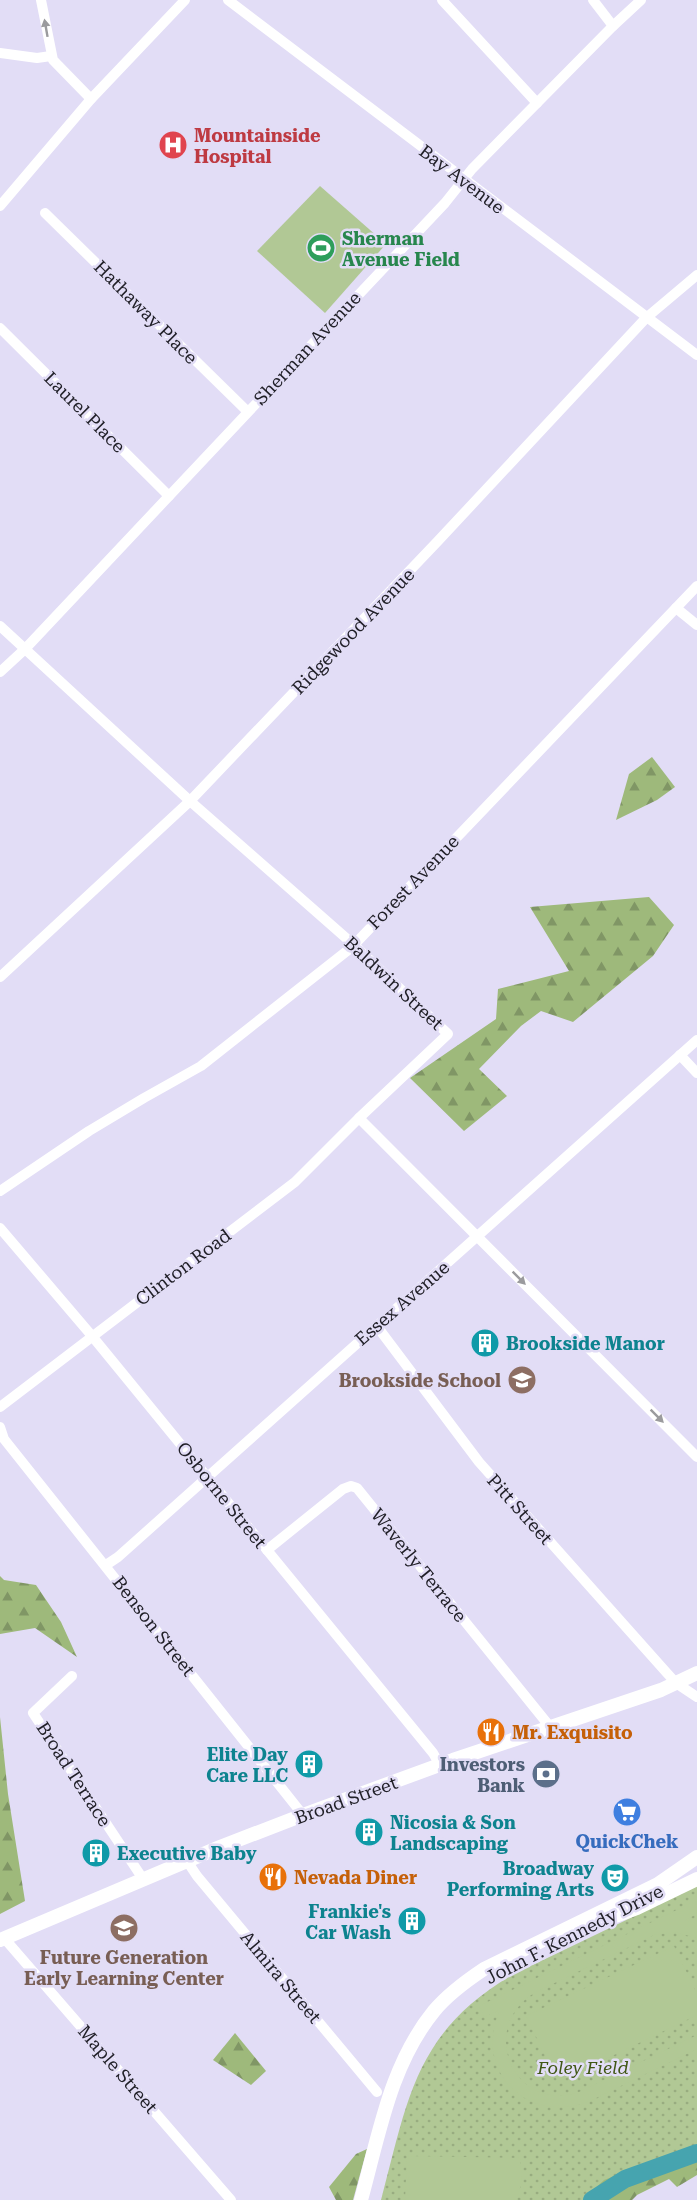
<svg xmlns="http://www.w3.org/2000/svg" width="697" height="2200" font-family="'Roboto Serif',serif">
  <style>
    .forest { fill: url(#forest-firs) }
    .park { fill: url(#park-dots) }
    .pitch { fill: #b1c895 }
    .lines { fill: none; stroke-linecap: round; stroke-linejoin: round }
    .river { stroke: #46a4af; stroke-width: 18 }
    .minor { stroke: #fff; stroke-width: 10 }
    .major { stroke: #fff; stroke-width: 14 }
    .oneway { fill: #9b9b9e }
    .labels { text-anchor: middle; dominant-baseline: central; stroke-width: 5; stroke-linejoin: round; paint-order: stroke }
    .health-label { font-size: 18px; font-weight: bold; fill: #be3a42; stroke: #e2ddf6; text-anchor: start }
    .street-label { font-size: 18px; fill: #212028; stroke: #e2ddf6 }
    .leisure-label { font-size: 18px; font-weight: bold; fill: #27864d; stroke: #e2ddf6; text-anchor: start }
    .culture-label { font-size: 18px; font-weight: bold; fill: #0d838f; stroke: #e2ddf6; text-anchor: start }
    .education-label { font-size: 18px; font-weight: bold; fill: #785e54; stroke: #e2ddf6; text-anchor: end }
    .food-label { font-size: 18px; font-weight: bold; fill: #c56008; stroke: #e2ddf6; text-anchor: start }
    .service-label { font-size: 18px; font-weight: bold; fill: #4e5e75; stroke: #e2ddf6; text-anchor: end }
    .shop-label { font-size: 18px; font-weight: bold; fill: #366cbe; stroke: #e2ddf6 }
    .park-label { font-size: 18px; font-style: italic; fill: #405715; stroke: #e2ddf6 }
  </style>
  <defs>
    <pattern id="forest-firs" width="22" height="20" patternUnits="userSpaceOnUse" patternTransform="scale(1.5)"><rect width="22" height="20" fill="#9eb97b"/><path d="M5 1l3.5 6h-7zM16 11l3.5 6h-7z" fill="#809665"/></pattern>
    <pattern id="park-dots" width="8" height="8" patternUnits="userSpaceOnUse" patternTransform="scale(1.5)"><rect width="8" height="8" fill="#b1c895"/><path d="M2 2h.1M6 6h.1" fill="none" stroke="#98ac80" stroke-width="1.8" stroke-linecap="round"/></pattern>
  </defs>
  <rect width="100%" height="100%" fill="#e2ddf6"/>
  <g class="forest">
    <path d="M 652,757 L 675,787 L 657,800 L 616,820 L 629,774 Z"/>
    <path d="M 649,897 L 674,925 L 653,956 L 573,1022 L 541,1011 L 521,1026 L 479,1069 L 507,1096 L 464,1131 L 410,1078 L 496,1019 L 498,989 L 569,971 L 530,907 Z"/>
    <path d="M 0,1576 L 4,1580 L 36,1585 L 61,1622 L 77,1657 L 35,1628 L 0,1634 Z"/>
    <path d="M 0,1717 L 8,1794 L 25,1901 L 0,1914 Z"/>
    <path d="M 235,2033 L 266,2071 L 251,2085 L 213,2060 Z"/>
    <path d="M 697,2137 L 697,2175 L 677,2187 L 669,2179 L 637,2195 L 632,2200 L 543,2200 Z"/>
    <path d="M 367,2149 L 353,2200 L 336,2200 L 329,2187 L 356,2154 Z"/>
  </g>
  <path class="park" d="M 697,1886 L 697,2145 L 604,2180 L 583,2200 L 381,2200 C 408,2099 415,2031 514,1974 Z"/>
  <g class="pitch">
    <path d="M 320,186 L 386,244 L 325,313 L 257,251 Z"/>
    <path d="M 695,1901 L 697,1914 L 685,1920 L 697,1924 L 697,1938 L 674,1932 L 654,1935 L 536,1992 C 476,2027 514,2114 579,2092 L 697,2035 L 697,2049 L 590,2101 C 529,2126 472,2072 500,2010 L 484,2017 L 479,2006 Z"/>
    <path d="M 674,1946 L 697,1994 L 697,2015 L 558,2082 L 526,2016 Z"/>
    <path d="M 407,2156 L 520,2158 L 522,2182 L 516,2200 L 405,2200 Z"/>
  </g>
  <g class="lines">
    <path class="river" d="M 592,2200 L 625,2179 L 697,2153"/>
    <g class="minor">
      <path d="M 41,0 L 53,60 L 91,99"/>
      <path d="M 228,0 L 697,355"/>
      <path d="M 442,0 L 537,103"/>
      <path d="M 593,0 L 613,26"/>
      <path d="M 0,53 L 37,58 L 51,56"/>
      <path d="M 0,206 L 91,99 L 185,0"/>
      <path d="M 45,213 L 247,411"/>
      <path d="M 0,328 L 169,496"/>
      <path d="M 676,608 L 697,625"/>
      <path d="M 0,626 L 190,801 L 354,945 L 448,1034 L 359,1118 L 295,1182 L 0,1407"/>
      <path d="M 0,672 L 25,649 L 445,203 L 472,169 L 613,26 L 641,0"/>
      <path d="M 0,977 L 190,801 L 437,542 L 646,318 L 697,275"/>
      <path d="M 680,1055 L 697,1073"/>
      <path d="M 359,1118 L 697,1457"/>
      <path d="M 0,1191 L 89,1131 L 144,1098 L 201,1066 L 352,947 L 697,586"/>
      <path d="M 0,1228 L 92,1336 L 433,1753 L 440,1765"/>
      <path d="M 376,1325 L 479,1462 L 666,1672 L 676,1683 L 697,1697"/>
      <path d="M 0,1427 L 4,1439 L 303,1815"/>
      <path d="M 267,1550 L 343,1489 L 351,1486 L 357,1488 L 551,1728"/>
      <path d="M 106,1565 L 118,1557 L 697,1040"/>
      <path d="M 72,1676 L 33,1713 L 143,1879"/>
      <path d="M 187,1861 L 197,1876 L 377,2092"/>
      <path d="M 4,1938 L 231,2200"/>
    </g>
    <g class="major">
      <path d="M 594,1924 L 637,1908 L 697,1879"/>
      <path d="M 0,1940 L 220,1847 L 303,1815 L 453,1760 L 661,1690 L 697,1673"/>
      <path d="M 361,2200 C 379,2135 390,2065 434,2011 C 448,1994 466,1981 484,1969 L 658,1884 L 697,1857"/>
    </g>
  </g>
  <defs><path id="oneway-solid" d="M-6-.8H1V-3.2L6.5 0L1 3.2V.8H-6Z" transform="scale(1.5)"/></defs>
  <g class="oneway">
    <use href="#oneway-solid" transform="translate(46 28) rotate(-100)"/>
    <use href="#oneway-solid" transform="translate(519 1278) rotate(45)"/>
    <use href="#oneway-solid" transform="translate(657 1416) rotate(45)"/>
  </g>
  <defs>
    <g id="hospital-disc" transform="scale(1.5)"><circle r="9.5" fill="#e0444e" stroke="#e2ddf6"/><path d="M-5-5h3v3.5h4V-5h3V5h-3V1.5h-4V5h-3Z" fill="#fff"/></g>
    <g id="stadium-disc" transform="scale(1.5)"><circle r="9.5" fill="#2e9e5b" stroke="#e2ddf6"/><path d="M0-5a6.5 5 0 1 0 0 10a6.5 5 0 1 0 0-10ZM-3.5-1.8h7v3.6h-7Z" fill="#fff"/></g>
    <g id="building-disc" transform="scale(1.5)"><circle r="9.5" fill="#0f9aa8" stroke="#e2ddf6"/><path d="M-4-6H4V6H1V3H-1V6H-4ZM-2.5-4.3h1.7v1.8h-1.7ZM.8-4.3h1.7v1.8H.8ZM-2.5-1h1.7V.8h-1.7ZM.8-1h1.7V.8H.8Z" fill="#fff"/></g>
    <g id="school-disc" transform="scale(1.5)"><circle r="9.5" fill="#8d6e63" stroke="#e2ddf6"/><path d="M0-5L7-2L0 1L-7-2ZM-4 1L0 2.5L4 1V4Q0 6-4 4Z" fill="#fff"/></g>
    <g id="restaurant-disc" transform="scale(1.5)"><circle r="9.5" fill="#e8710a" stroke="#e2ddf6"/><path d="M-5-6h1v4h1v-4h1v4h1v-4h1v5L-1.5 .5V6h-2V.5L-5-1ZM5-6V6H3V1.5H1.5Q1.5-4 5-6Z" fill="#fff"/></g>
    <g id="bank-disc" transform="scale(1.5)"><circle r="9.5" fill="#5c6f8a" stroke="#e2ddf6"/><path d="M-6-4H6V4H-6ZM0-2.3a2.3 2.3 0 1 0 0 4.6a2.3 2.3 0 1 0 0-4.6Z" fill="#fff"/></g>
    <g id="supermarket-disc" transform="scale(1.5)"><circle r="9.5" fill="#3f7fe0" stroke="#e2ddf6"/><path d="M-6-5.5h2.5l.6 2H6L4.5 2H-2.5L-4.4-4H-6ZM-1.5 3.2a1.3 1.3 0 1 0 .1 0ZM3 3.2a1.3 1.3 0 1 0 .1 0Z" fill="#fff"/></g>
    <g id="theatre-disc" transform="scale(1.5)"><circle r="9.5" fill="#0f9aa8" stroke="#e2ddf6"/><path d="M-5-5.5Q0-4 5-5.5V0Q5 5 0 6Q-5 5-5 0ZM-3.3-2.5H-1v1.5H-3.3ZM1-2.5H3.3v1.5H1ZM-2.8 1Q0 5.5 2.8 1Z" fill="#fff"/></g>
  </defs>
  <g fill-rule="evenodd">
    <use href="#hospital-disc" x="173" y="145"/>
    <use href="#stadium-disc" x="321" y="248"/>
    <use href="#building-disc" x="485" y="1343"/>
    <use href="#school-disc" x="522" y="1380"/>
    <use href="#restaurant-disc" x="491" y="1732"/>
    <use href="#building-disc" x="309" y="1764"/>
    <use href="#bank-disc" x="546" y="1774"/>
    <use href="#supermarket-disc" x="627" y="1812"/>
    <use href="#building-disc" x="369" y="1832"/>
    <use href="#building-disc" x="96" y="1853"/>
    <use href="#restaurant-disc" x="273" y="1877"/>
    <use href="#theatre-disc" x="615" y="1878"/>
    <use href="#building-disc" x="412" y="1921"/>
    <use href="#school-disc" x="124" y="1928"/>
  </g>
  <g class="labels">
    <g class="health-label">
      <text x="194" y="135">Mountainside<tspan x="194" dy="21">Hospital</tspan></text>
    </g>
    <g class="street-label">
      <text transform="translate(462 179) rotate(37)">Bay Avenue</text>
      <text transform="translate(146 312) rotate(45)">Hathaway Place</text>
      <text transform="translate(307 348) rotate(-47)">Sherman Avenue</text>
      <text transform="translate(85 412) rotate(45)">Laurel Place</text>
      <text transform="translate(353 631) rotate(-46)">Ridgewood Avenue</text>
      <text transform="translate(413 882) rotate(-46)">Forest Avenue</text>
      <text transform="translate(394 983) rotate(43)">Baldwin Street</text>
      <text transform="translate(183 1267) rotate(-37)">Clinton Road</text>
      <text transform="translate(402 1303) rotate(-41)">Essex Avenue</text>
      <text transform="translate(222 1495) rotate(51)">Osborne Street</text>
      <text transform="translate(520 1509) rotate(48)">Pitt Street</text>
      <text transform="translate(419 1565) rotate(51)">Waverly Terrace</text>
      <text transform="translate(154 1626) rotate(52)">Benson Street</text>
      <text transform="translate(74 1774) rotate(57)">Broad Terrace</text>
      <text transform="translate(346 1800) rotate(-20)">Broad Street</text>
      <text transform="translate(574 1934) rotate(-27)">John F. Kennedy Drive</text>
      <text transform="translate(281 1977) rotate(50)">Almira Street</text>
      <text transform="translate(118 2069) rotate(49)">Maple Street</text>
    </g>
    <g class="leisure-label">
      <text x="342" y="238">Sherman<tspan x="342" dy="21">Avenue Field</tspan></text>
    </g>
    <g class="culture-label">
      <text x="506" y="1343">Brookside Manor</text>
      <text x="288" y="1754" text-anchor="end">Elite Day<tspan x="288" dy="21">Care LLC</tspan></text>
      <text x="390" y="1822">Nicosia &amp; Son<tspan x="390" dy="21">Landscaping</tspan></text>
      <text x="117" y="1853">Executive Baby</text>
      <text x="594" y="1868" text-anchor="end">Broadway<tspan x="594" dy="21">Performing Arts</tspan></text>
      <text x="391" y="1911" text-anchor="end">Frankie's<tspan x="391" dy="21">Car Wash</tspan></text>
    </g>
    <g class="education-label">
      <text x="501" y="1380">Brookside School</text>
      <text x="124" y="1957" text-anchor="middle">Future Generation<tspan x="124" dy="21">Early Learning Center</tspan></text>
    </g>
    <g class="food-label">
      <text x="512" y="1732">Mr. Exquisito</text>
      <text x="294" y="1877">Nevada Diner</text>
    </g>
    <g class="service-label">
      <text x="525" y="1764">Investors<tspan x="525" dy="21">Bank</tspan></text>
    </g>
    <g class="shop-label">
      <text x="627" y="1841">QuickChek</text>
    </g>
    <g class="park-label">
      <text x="583" y="2067">Foley Field</text>
    </g>
  </g>
</svg>
